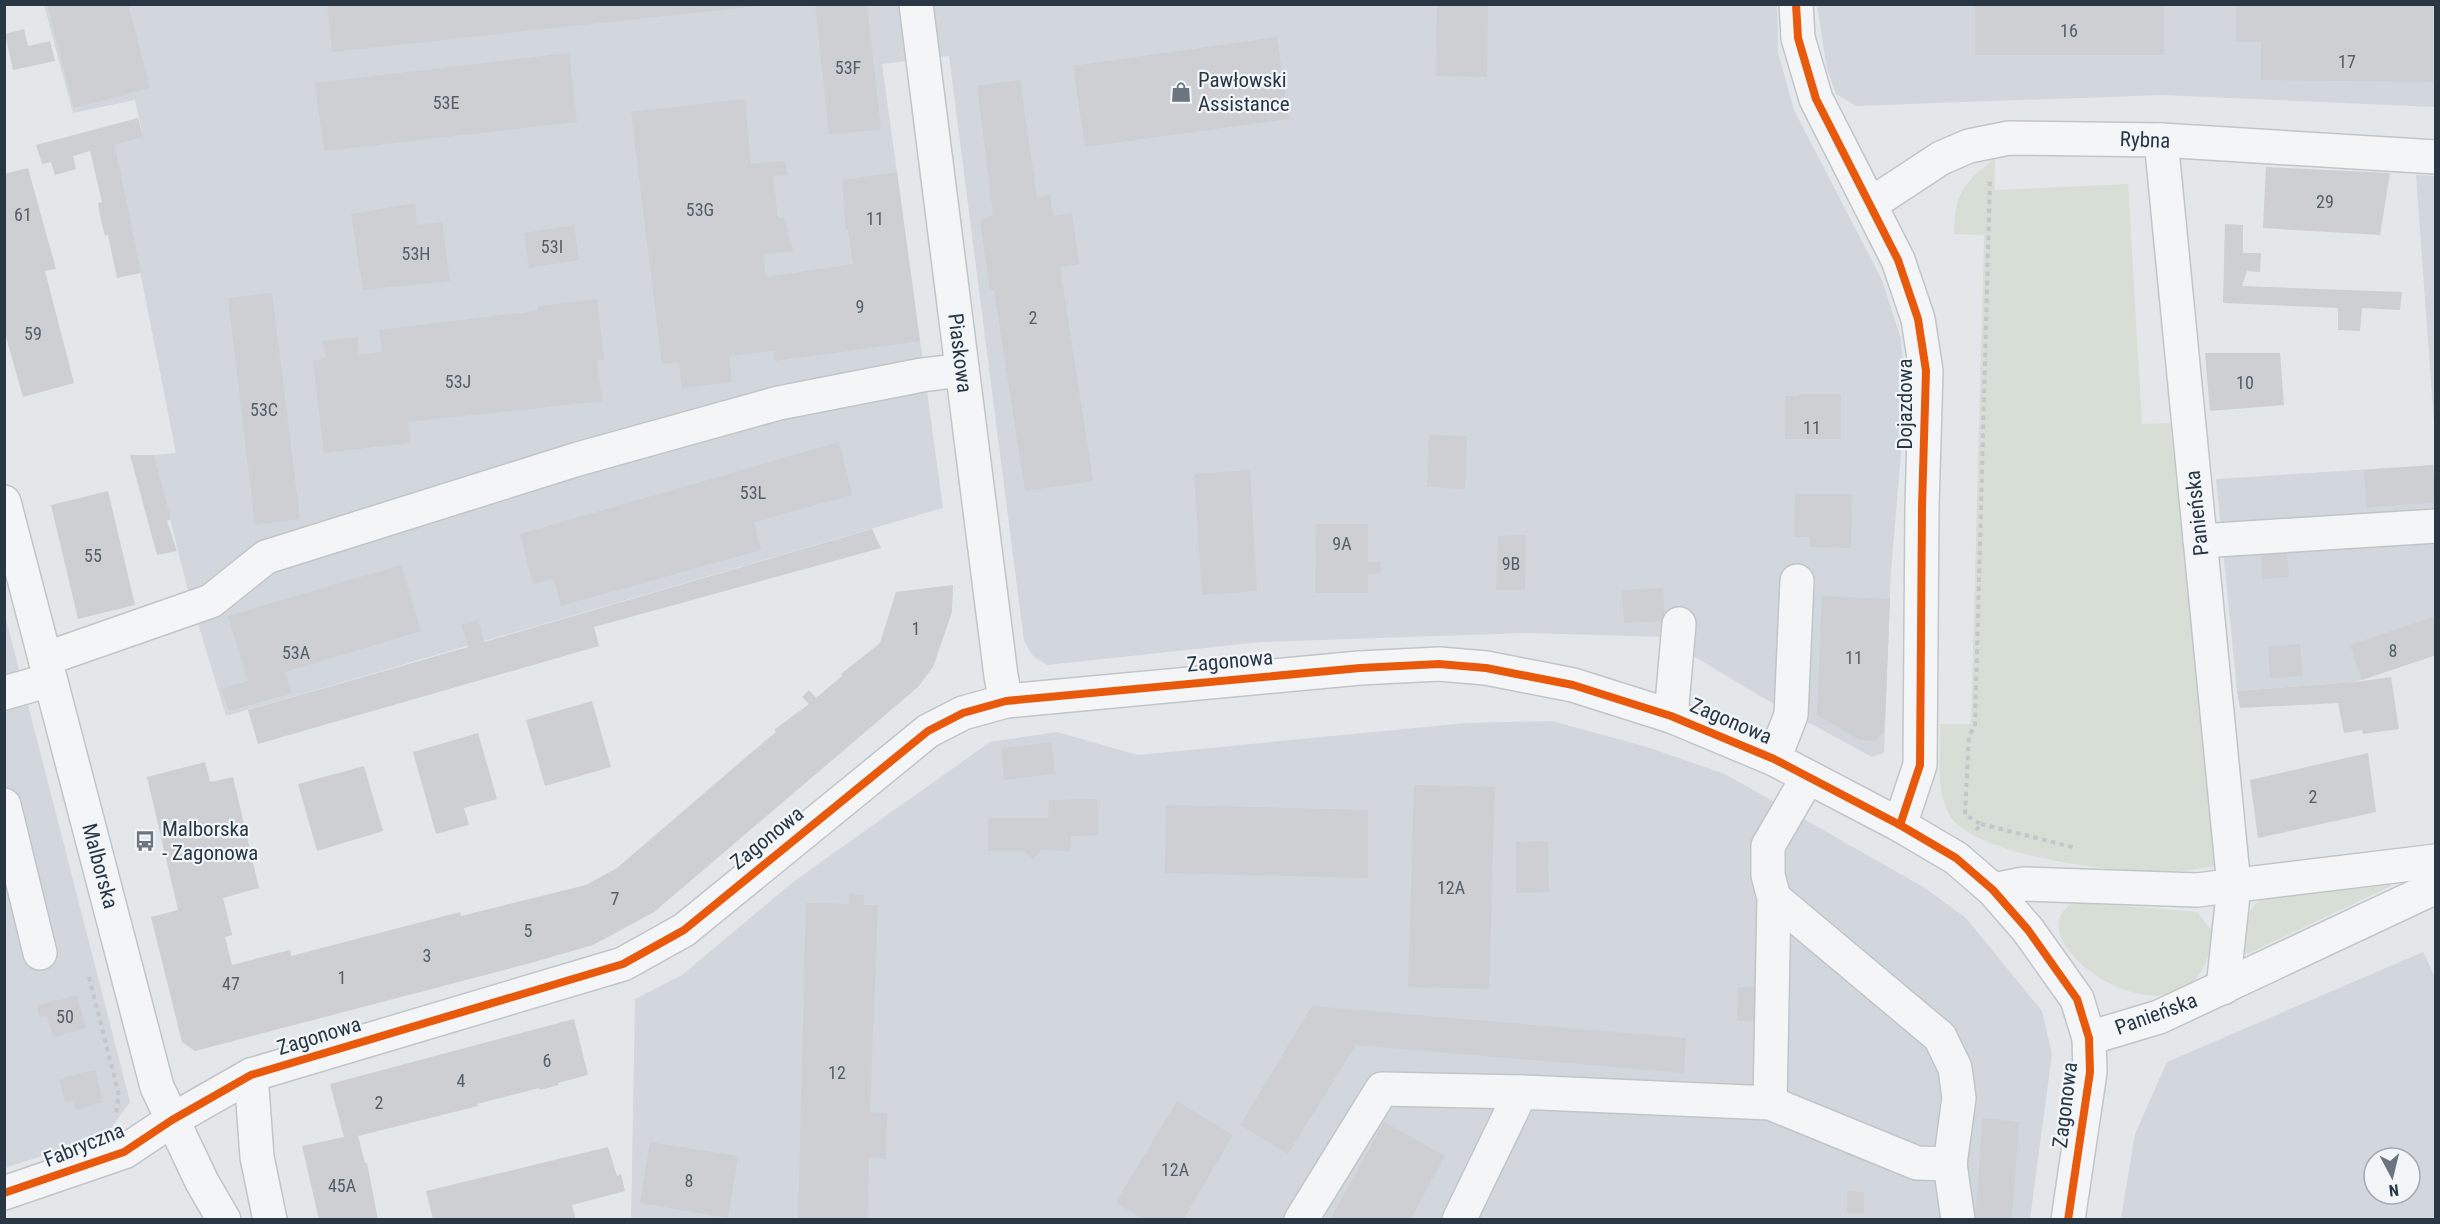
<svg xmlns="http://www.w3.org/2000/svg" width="2440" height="1224" font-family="'Roboto Condensed',sans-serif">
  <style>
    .built { fill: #d2d7dd; fill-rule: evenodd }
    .green { fill: #d6ded5 }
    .building { fill: #cdcfd2 }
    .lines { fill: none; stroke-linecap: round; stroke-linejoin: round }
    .minor-casing { stroke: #c2c5c8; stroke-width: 36 }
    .path { stroke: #c3c7c9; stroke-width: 4; stroke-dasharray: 4.5 4.5; stroke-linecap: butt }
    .minor { stroke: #f4f5f6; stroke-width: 33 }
    .cycleway-casing { stroke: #f2f6f9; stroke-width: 11 }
    .cycleway { stroke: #e8590c; stroke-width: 8 }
    .labels { text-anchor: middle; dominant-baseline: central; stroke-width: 4.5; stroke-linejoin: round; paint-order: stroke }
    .number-label { font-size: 18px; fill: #535e69 }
    .poi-label { font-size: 21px; fill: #293745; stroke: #f2f6f9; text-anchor: start }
    .street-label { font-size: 21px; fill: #293745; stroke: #f2f6f9 }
  </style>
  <rect width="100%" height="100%" fill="#e4e7ea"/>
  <g class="built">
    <path d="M 44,5 L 1777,5 L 1778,52 L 1794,110 L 1882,280 L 1901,339 L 1906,393 L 1891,572 L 1884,753 L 1872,757 L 1760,696 L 1662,637 L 1529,633 L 1261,642 L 1047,665 L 1033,656 L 1024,641 L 949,56 L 882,64 L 943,508 L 226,716 L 187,587 L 154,455 L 176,453 L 115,145 L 143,137 L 135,100 L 73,113 Z"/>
    <path d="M 1817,5 L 2435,5 L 2435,107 L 2162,95 L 1856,106 L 1836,94 L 1827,69 Z"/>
    <path d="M 2416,175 L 2435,176 L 2435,438 Z"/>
    <path d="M 2435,465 L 2435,655 L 2355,682 L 2237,691 L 2216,479 Z"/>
    <path d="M 4,611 L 130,1102 L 106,1135 L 5,1168 Z"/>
    <path d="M 1552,721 L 1647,747 L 1725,774 L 1925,888 L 1966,918 L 2042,1011 L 2052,1054 L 2030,1219 L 631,1220 L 635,999 L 682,975 L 793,882 L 990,742 L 1057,732 L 1138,755 L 1466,723 Z"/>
    <path d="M 2423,952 L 2435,977 L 2435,1219 L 2121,1219 L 2135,1134 L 2167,1062 ZM 2374,1158 L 2410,1158 L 2410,1194 L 2374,1194 Z"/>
  </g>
  <g class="green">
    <path d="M 1993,160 L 1995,160 L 1995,190 L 2128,184 L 2142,424 L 2170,423 L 2218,866 C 2201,868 2184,872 2168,872 C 2121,873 1972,857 1949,814 C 1935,789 1941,752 1940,724 L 1971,724 L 1984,235 L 1954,234 C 1954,195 1963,183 1993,160 Z"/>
    <path d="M 2387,882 L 2391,886 L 2249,953 L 2241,954 C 2245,932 2243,905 2268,897 Z"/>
    <path d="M 2076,902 L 2197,912 L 2215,935 C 2210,952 2203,977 2187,987 C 2128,1024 2015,929 2076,902 Z"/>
  </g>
  <g class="building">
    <path d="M 47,4 L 128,4 L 150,88 L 74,108 Z"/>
    <path d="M 327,4 L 758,4 L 758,6 L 332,52 Z"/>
    <path d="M 815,4 L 867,4 L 881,129 L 829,135 Z"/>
    <path d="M 1437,4 L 1488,4 L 1487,77 L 1436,76 Z"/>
    <rect x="1975" y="4" width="189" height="51"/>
    <path d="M 2236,4 L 2433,4 L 2433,82 L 2261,80 L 2261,42 L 2236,42 Z"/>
    <path d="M 24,29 L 28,46 L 50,41 L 55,61 L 13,70 L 5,34 Z"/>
    <path d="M 1277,37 L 1289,119 L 1085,147 L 1073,66 Z"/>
    <path d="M 569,53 L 577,122 L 324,151 L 315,83 Z"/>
    <path d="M 1020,80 L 1037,197 L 1050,195 L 1053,216 L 1072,213 L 1079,264 L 1060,267 L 1093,481 L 1025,491 L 994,290 L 990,290 L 980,221 L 993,215 L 977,86 Z"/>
    <path d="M 745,99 L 751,164 L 785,161 L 787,175 L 773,176 L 778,218 L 784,217 L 793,251 L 763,254 L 766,277 L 853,264 L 848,230 L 846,230 L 842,180 L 897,172 L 920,341 L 775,361 L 774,351 L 729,356 L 732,382 L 682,388 L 679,362 L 662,364 L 631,112 Z"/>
    <path d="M 138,118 L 143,137 L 115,145 L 141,273 L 117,278 L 108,235 L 105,236 L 101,220 L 98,203 L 102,202 L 90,151 L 73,156 L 76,169 L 55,175 L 51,162 L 42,164 L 36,145 Z"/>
    <path d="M 2266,167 L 2390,173 L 2380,235 L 2263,228 Z"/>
    <path d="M 28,168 L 56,269 L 45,271 L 74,383 L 23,397 L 4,330 L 4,174 Z"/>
    <path d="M 415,203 L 417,225 L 442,222 L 450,281 L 363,290 L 351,214 Z"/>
    <path d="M 2225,224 L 2243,225 L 2243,253 L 2261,253 L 2260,272 L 2247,271 L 2242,286 L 2402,292 L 2400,310 L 2362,308 L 2360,331 L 2338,330 L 2338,308 L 2223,303 Z"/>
    <path d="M 574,225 L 579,260 L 529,268 L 524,233 Z"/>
    <path d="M 272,293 L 300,519 L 255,525 L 228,298 Z"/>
    <path d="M 597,299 L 604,359 L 597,361 L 602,401 L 408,422 L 410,443 L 324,453 L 313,361 L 326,358 L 323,341 L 358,337 L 359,355 L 382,352 L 379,330 L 538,311 L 538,306 Z"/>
    <path d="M 2205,353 L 2280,353 L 2284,405 L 2210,411 Z"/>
    <path d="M 1798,394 L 1841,394 L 1841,439 L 1785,439 L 1785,396 L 1798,396 Z"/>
    <path d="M 1429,435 L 1467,436 L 1465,489 L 1427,487 Z"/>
    <path d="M 839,442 L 852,495 L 754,522 L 761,550 L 561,606 L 554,579 L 533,584 L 520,534 Z"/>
    <path d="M 130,455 L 154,455 L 171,519 L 167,521 L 177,551 L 157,555 Z"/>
    <path d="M 2433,465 L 2433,475 L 2436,475 L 2436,515 L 2433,503 L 2367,507 L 2364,470 Z"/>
    <path d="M 1250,470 L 1257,591 L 1202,595 L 1194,474 Z"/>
    <path d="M 108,491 L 135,605 L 78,619 L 51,505 Z"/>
    <path d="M 1795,494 L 1852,494 L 1851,548 L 1810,547 L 1810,537 L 1794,537 Z"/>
    <path d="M 1316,524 L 1368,524 L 1368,562 L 1380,562 L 1381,573 L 1368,574 L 1368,593 L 1315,593 Z"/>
    <path d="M 872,529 L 881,548 L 594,627 L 599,646 L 258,744 L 248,710 L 468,647 L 461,625 L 478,620 L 484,642 Z"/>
    <path d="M 1526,535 L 1525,590 L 1496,590 L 1498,536 Z"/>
    <path d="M 2287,551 L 2289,577 L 2263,579 L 2261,553 Z"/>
    <path d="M 401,565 L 421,631 L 285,672 L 292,693 L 229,711 L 221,689 L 248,681 L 228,616 Z"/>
    <path d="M 953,585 L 952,612 L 933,667 L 918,687 L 654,912 L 593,945 L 527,964 L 195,1051 L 182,1042 L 151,917 L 178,910 L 147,777 L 205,762 L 210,782 L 233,777 L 259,888 L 223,898 L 232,935 L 225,937 L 232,965 L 290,950 L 291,956 L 460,912 L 461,916 L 586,885 L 617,868 L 752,752 L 776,732 L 774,730 L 809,704 L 802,697 L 809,690 L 816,698 L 842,676 L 841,674 L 880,643 L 896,592 Z"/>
    <path d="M 1663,588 L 1665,621 L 1624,623 L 1622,590 Z"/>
    <path d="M 1822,596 L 1890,599 L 1885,719 L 1883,733 L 1874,741 L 1860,740 L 1817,715 Z"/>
    <path d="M 2436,616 L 2436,655 L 2362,680 L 2350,645 Z"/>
    <path d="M 2300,644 L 2303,676 L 2270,678 L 2268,647 Z"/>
    <path d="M 2391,677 L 2399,729 L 2363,734 L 2362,730 L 2344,733 L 2338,703 L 2240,708 L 2237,691 L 2355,682 Z"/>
    <path d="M 592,701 L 611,767 L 545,786 L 526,720 Z"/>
    <path d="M 478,733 L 497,799 L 464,808 L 469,825 L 436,834 L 413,752 Z"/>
    <path d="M 1052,742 L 1055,774 L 1004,780 L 1001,748 Z"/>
    <path d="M 2368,753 L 2376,812 L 2258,838 L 2250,780 Z"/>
    <path d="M 364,766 L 383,831 L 317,851 L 298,784 Z"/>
    <path d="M 1414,785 L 1495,787 L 1489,989 L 1408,987 Z"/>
    <path d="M 1097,799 L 1098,835 L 1071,836 L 1071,851 L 1041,850 L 1033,860 L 1024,851 L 988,851 L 988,818 L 1048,818 L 1049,800 Z"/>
    <path d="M 1166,805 L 1368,810 L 1368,878 L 1165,873 Z"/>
    <path d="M 1548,841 L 1549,892 L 1516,893 L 1516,842 Z"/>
    <path d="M 849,894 L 864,895 L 864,905 L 878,905 L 870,1112 L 887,1113 L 886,1159 L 869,1158 L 868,1220 L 798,1220 L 806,903 L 849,904 Z"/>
    <path d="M 1738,987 L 1755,987 L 1754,1021 L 1737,1021 Z"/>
    <path d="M 77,995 L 86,1028 L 53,1037 L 47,1016 L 39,1017 L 37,1005 Z"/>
    <path d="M 1312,1006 L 1686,1038 L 1684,1073 L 1356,1045 L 1288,1154 L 1240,1125 Z"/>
    <path d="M 574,1019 L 588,1075 L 558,1083 L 559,1085 L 540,1090 L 539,1088 L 477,1104 L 478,1106 L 358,1136 L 365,1163 L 367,1163 L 378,1220 L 319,1220 L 302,1146 L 344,1137 L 330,1084 Z"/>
    <path d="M 95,1070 L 103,1102 L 76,1110 L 73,1100 L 65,1102 L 59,1079 Z"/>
    <path d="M 1177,1101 L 1233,1135 L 1183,1220 L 1144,1220 L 1116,1202 Z"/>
    <path d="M 1983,1118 L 2019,1122 L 2012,1220 L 1975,1220 Z"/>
    <path d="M 1384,1122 L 1445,1156 L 1410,1220 L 1330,1220 Z"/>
    <path d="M 650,1142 L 738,1156 L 728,1218 L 640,1203 Z"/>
    <path d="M 608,1147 L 617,1176 L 621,1174 L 625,1191 L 572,1205 L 576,1220 L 433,1220 L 426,1191 Z"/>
    <path d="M 1847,1191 L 1864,1192 L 1864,1213 L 1847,1213 Z"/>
  </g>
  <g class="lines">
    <g class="minor-casing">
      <g id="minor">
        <path d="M 916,4 L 1001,676 L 1006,701"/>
        <path d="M 1796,4 L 1798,38 L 1816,99 L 1898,260 L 1918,319 L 1926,371 L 1922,506 L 1920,765 L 1900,825"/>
        <path d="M 2161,140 L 2234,886 L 2223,988"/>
        <path d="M 1871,204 L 1941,158 L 1969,146 L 2009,138 L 2161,140 L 2436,157"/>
        <path d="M 4,502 L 157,1087 L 202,1182 L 224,1220"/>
        <path d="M 2200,541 L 2436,526"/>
        <path d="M 45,659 L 211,601 L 266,557 L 578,459 L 779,403 L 922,375 L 962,370"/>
        <path d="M 4,693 L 50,680"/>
        <path d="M 1671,716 L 1679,624"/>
        <path d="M 1774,759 L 1791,715 L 1797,581"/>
        <path d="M 4,805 L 40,953"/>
        <path d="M 1993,890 L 2024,884 L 2197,890 L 2436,861"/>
        <path d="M 1774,898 L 1940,1037 L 1955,1068 L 1959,1098 L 1950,1164 L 1958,1220"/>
        <path d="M 2089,1038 L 2159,1017 L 2436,887"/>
        <path d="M 251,1075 L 257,1157 L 270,1220"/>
        <path d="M 1770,1103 L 1774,898 L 1768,875 L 1768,846 L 1808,777"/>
        <path d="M 4,1193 L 124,1152 L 172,1120 L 251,1075 L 623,964 L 684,930 L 928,731 L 963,713 L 1006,701 L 1360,668 L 1439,664 L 1486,668 L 1573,685 L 1671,716 L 1774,759 L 1900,825 L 1956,858 L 1993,890 L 2028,930 L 2077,999 L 2089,1038 L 2090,1072 L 2068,1220"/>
        <path d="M 1301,1220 L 1382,1089 L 1521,1092"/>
        <path d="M 1459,1220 L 1521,1092 L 1770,1103 L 1917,1163 L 1950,1164"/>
      </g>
    </g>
    <g class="path">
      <path d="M 1981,824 L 2076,848"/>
      <path d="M 1976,830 L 1981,824 L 1965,815 L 1969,736 L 1975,726 L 1990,178"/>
      <path d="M 89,977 L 119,1095 L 116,1113"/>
    </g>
    <use href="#minor" class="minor"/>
    <g class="cycleway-casing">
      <g id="cycleway">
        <path d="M 1796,4 L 1798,38 L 1816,99 L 1898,260 L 1918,319 L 1926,371 L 1922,506 L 1920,765 L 1900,825"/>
        <path d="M 4,1193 L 124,1152 L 172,1120 L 251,1075 L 623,964 L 684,930 L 928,731 L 963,713 L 1006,701 L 1360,668 L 1439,664 L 1486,668 L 1573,685 L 1671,716 L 1774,759 L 1900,825 L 1956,858 L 1993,890 L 2028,930 L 2077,999 L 2089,1038 L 2090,1072 L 2068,1220"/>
      </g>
    </g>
    <use href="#cycleway" class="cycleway"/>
  </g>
  <defs>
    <g id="shop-bare" transform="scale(1.62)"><path d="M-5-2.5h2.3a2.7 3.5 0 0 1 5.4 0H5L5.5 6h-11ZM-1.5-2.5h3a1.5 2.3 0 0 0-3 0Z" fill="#6a757f" stroke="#f2f6f9" stroke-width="2.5" paint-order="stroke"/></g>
    <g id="bus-bare" transform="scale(1.62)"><path d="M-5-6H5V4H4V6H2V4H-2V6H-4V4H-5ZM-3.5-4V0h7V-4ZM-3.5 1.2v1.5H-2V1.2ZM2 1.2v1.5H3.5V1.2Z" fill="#6a757f" stroke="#f2f6f9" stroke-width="2.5" paint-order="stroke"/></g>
  </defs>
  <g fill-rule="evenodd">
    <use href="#shop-bare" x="1181" y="92"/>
    <use href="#bus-bare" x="145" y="841"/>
  </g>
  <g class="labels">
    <g class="number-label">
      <text x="2069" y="30">16</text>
      <text x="2347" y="61">17</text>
      <text x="848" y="67">53F</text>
      <text x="446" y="102">53E</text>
      <text x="2325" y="201">29</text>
      <text x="700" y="209">53G</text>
      <text x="23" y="214">61</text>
      <text x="875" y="218">11</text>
      <text x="552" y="246">53I</text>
      <text x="416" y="253">53H</text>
      <text x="860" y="306">9</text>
      <text x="1033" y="317">2</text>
      <text x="33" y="333">59</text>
      <text x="458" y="381">53J</text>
      <text x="2245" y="382">10</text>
      <text x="264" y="409">53C</text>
      <text x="1812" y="427">11</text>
      <text x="753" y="492">53L</text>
      <text x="1342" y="543">9A</text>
      <text x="93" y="555">55</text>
      <text x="1511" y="563">9B</text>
      <text x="916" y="628">1</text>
      <text x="2393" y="650">8</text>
      <text x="296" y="652">53A</text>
      <text x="1854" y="657">11</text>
      <text x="2313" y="796">2</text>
      <text x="1451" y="887">12A</text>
      <text x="615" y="898">7</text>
      <text x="528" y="930">5</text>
      <text x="427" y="955">3</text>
      <text x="342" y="977">1</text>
      <text x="231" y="983">47</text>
      <text x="65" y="1016">50</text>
      <text x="547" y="1060">6</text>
      <text x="837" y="1072">12</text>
      <text x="461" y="1080">4</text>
      <text x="379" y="1102">2</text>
      <text x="1175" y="1169">12A</text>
      <text x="689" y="1180">8</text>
      <text x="342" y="1185">45A</text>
    </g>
    <g class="poi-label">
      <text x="1198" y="80">Pawłowski<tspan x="1198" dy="24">Assistance</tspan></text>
      <text x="162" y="829">Malborska<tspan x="162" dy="24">- Zagonowa</tspan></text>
    </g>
    <g class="street-label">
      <text transform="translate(2145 140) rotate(2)">Rybna</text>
      <text transform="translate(960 353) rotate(83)">Piaskowa</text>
      <text transform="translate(1905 404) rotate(-90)">Dojazdowa</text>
      <text transform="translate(2197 513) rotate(-96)">Panieńska</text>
      <text transform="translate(1230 661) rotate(-5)">Zagonowa</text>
      <text transform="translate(1731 721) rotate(23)">Zagonowa</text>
      <text transform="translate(767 838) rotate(-39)">Zagonowa</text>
      <text transform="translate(100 866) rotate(75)">Malborska</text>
      <text transform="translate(2156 1014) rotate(-20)">Panieńska</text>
      <text transform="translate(319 1036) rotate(-17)">Zagonowa</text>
      <text transform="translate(2065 1105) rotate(-83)">Zagonowa</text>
      <text transform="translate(84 1145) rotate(-22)">Fabryczna</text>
    </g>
  </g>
  <rect width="2440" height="1224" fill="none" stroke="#293745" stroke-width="12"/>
  <g transform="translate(2392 1176) rotate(173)"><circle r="28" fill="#f2f6f9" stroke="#a2aab1" stroke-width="1.5"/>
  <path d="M0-4.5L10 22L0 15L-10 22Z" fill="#6a757f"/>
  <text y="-9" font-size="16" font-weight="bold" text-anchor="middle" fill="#293745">N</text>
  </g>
</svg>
